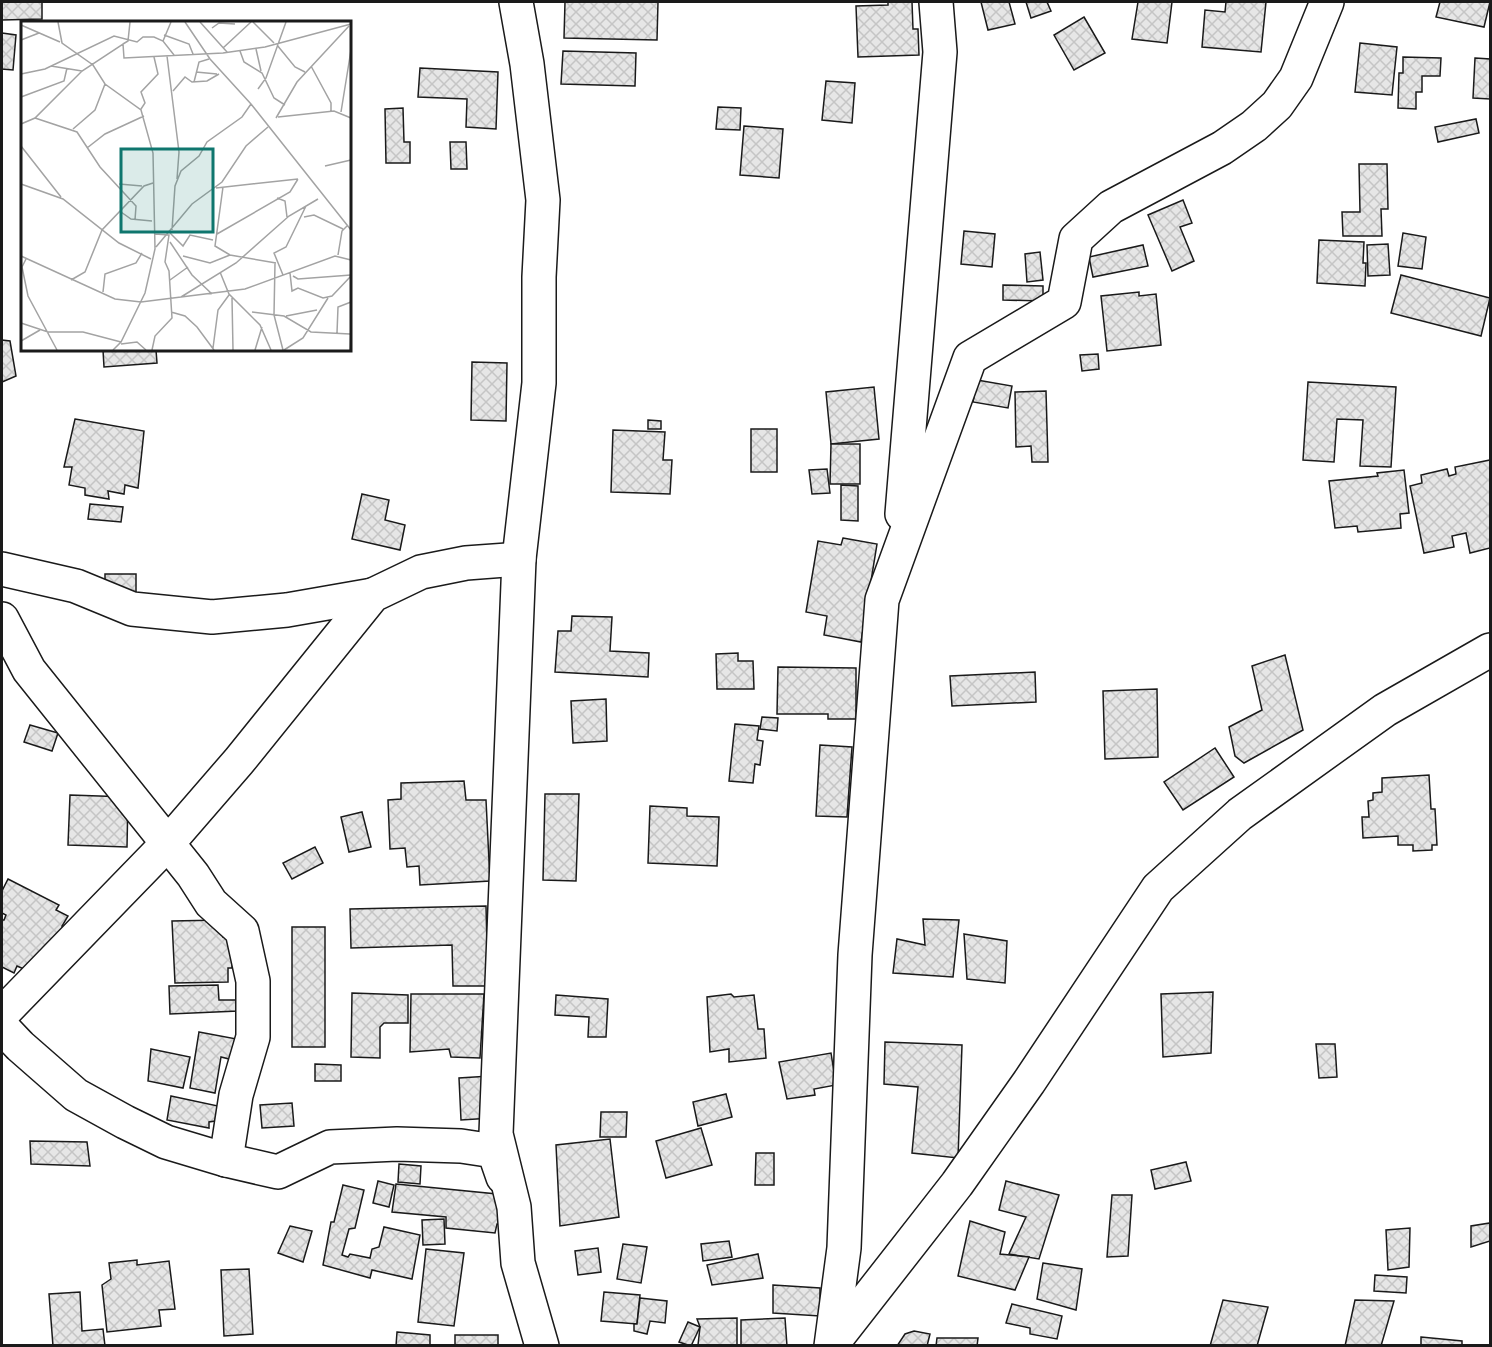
<svg xmlns="http://www.w3.org/2000/svg" width="1492" height="1347" font-family="'Crimson Pro',serif">
  <style>
    .building { fill: url(#building-cross-hatch); stroke: #1a1a1a; stroke-width: 1.5 }
    .lines { fill: none; stroke-linecap: round; stroke-linejoin: round }
    .street-casing { stroke: #1a1a1a; stroke-width: 36 }
    .street { stroke: #fff; stroke-width: 33 }
    .inset-road { fill: none; stroke: #a3a3a3; stroke-width: 1.5 }
    .view { fill: #0f766e; fill-opacity: 0.15; stroke: #0f766e; stroke-width: 3 }
    .inset-edge { fill: none; stroke: #1a1a1a; stroke-width: 3 }
  </style>
  <defs>
    <pattern id="building-cross-hatch" width="8" height="8" patternUnits="userSpaceOnUse" patternTransform="scale(1.5)"><rect width="8" height="8" fill="#e6e6e6"/><path d="M0 0l8 8M0 8l8-8" fill="none" stroke="#c5c5c5"/></pattern>
  </defs>
  <rect width="100%" height="100%" fill="#fff"/>
  <g class="building">
    <path d="M 2,2 L 42,2 L 42,19 L 2,20 Z"/>
    <path d="M 565,2 L 658,2 L 657,40 L 564,38 Z"/>
    <path d="M 888,2 L 912,2 L 913,29 L 918,29 L 919,55 L 858,57 L 856,6 L 888,5 Z"/>
    <path d="M 981,2 L 1009,2 L 1015,24 L 988,30 Z"/>
    <path d="M 1026,2 L 1047,2 L 1051,11 L 1031,18 Z"/>
    <path d="M 1138,2 L 1172,2 L 1167,43 L 1132,39 Z"/>
    <path d="M 1226,2 L 1266,2 L 1261,52 L 1202,47 L 1205,10 L 1225,12 Z"/>
    <path d="M 1440,2 L 1490,2 L 1484,27 L 1436,17 Z"/>
    <path d="M 1084,17 L 1105,53 L 1074,70 L 1054,35 Z"/>
    <path d="M 2,33 L 16,35 L 13,70 L 2,69 Z"/>
    <path d="M 1360,43 L 1397,47 L 1392,95 L 1355,92 Z"/>
    <path d="M 563,51 L 636,53 L 635,86 L 561,84 Z"/>
    <path d="M 1403,57 L 1441,58 L 1440,76 L 1422,76 L 1422,92 L 1416,92 L 1416,109 L 1398,108 L 1399,73 L 1403,73 Z"/>
    <path d="M 1475,58 L 1490,59 L 1490,99 L 1473,98 Z"/>
    <path d="M 420,68 L 498,72 L 496,129 L 466,127 L 467,99 L 418,97 Z"/>
    <path d="M 826,81 L 855,83 L 852,123 L 822,120 Z"/>
    <path d="M 718,107 L 741,108 L 740,130 L 716,129 Z"/>
    <path d="M 403,108 L 404,142 L 410,142 L 410,163 L 386,163 L 385,109 Z"/>
    <path d="M 1476,119 L 1479,133 L 1438,142 L 1435,127 Z"/>
    <path d="M 744,126 L 783,129 L 779,178 L 740,175 Z"/>
    <path d="M 450,142 L 466,142 L 467,169 L 451,169 Z"/>
    <path d="M 1359,164 L 1387,164 L 1388,209 L 1381,209 L 1382,236 L 1343,236 L 1342,212 L 1360,212 Z"/>
    <path d="M 1183,200 L 1192,223 L 1180,227 L 1194,261 L 1172,271 L 1148,215 Z"/>
    <path d="M 964,231 L 995,234 L 992,267 L 961,264 Z"/>
    <path d="M 1403,233 L 1426,237 L 1422,269 L 1398,266 Z"/>
    <path d="M 1319,240 L 1364,242 L 1363,263 L 1366,263 L 1365,286 L 1317,283 Z"/>
    <path d="M 1388,244 L 1390,275 L 1368,276 L 1367,245 Z"/>
    <path d="M 1143,245 L 1148,266 L 1093,277 L 1089,257 Z"/>
    <path d="M 1040,252 L 1043,280 L 1027,282 L 1025,254 Z"/>
    <path d="M 1401,275 L 1490,298 L 1481,336 L 1391,313 Z"/>
    <path d="M 1003,285 L 1043,286 L 1043,301 L 1003,300 Z"/>
    <path d="M 1139,292 L 1139,296 L 1156,294 L 1161,345 L 1107,351 L 1101,296 Z"/>
    <path d="M 2,340 L 10,341 L 16,376 L 2,382 L 2,385 Z"/>
    <path d="M 103,350 L 156,350 L 157,363 L 104,367 Z"/>
    <path d="M 1098,354 L 1099,369 L 1082,371 L 1080,355 Z"/>
    <path d="M 472,362 L 507,363 L 506,421 L 471,420 Z"/>
    <path d="M 977,380 L 1012,386 L 1008,408 L 973,402 Z"/>
    <path d="M 1308,382 L 1396,387 L 1391,467 L 1360,466 L 1363,420 L 1337,419 L 1334,462 L 1303,460 Z"/>
    <path d="M 874,387 L 879,439 L 831,444 L 826,392 Z"/>
    <path d="M 1046,391 L 1048,462 L 1032,462 L 1031,446 L 1016,447 L 1015,392 Z"/>
    <path d="M 75,419 L 144,431 L 138,488 L 125,485 L 124,494 L 108,491 L 109,499 L 85,495 L 85,488 L 69,485 L 72,467 L 64,467 Z"/>
    <path d="M 648,420 L 661,421 L 661,429 L 648,429 Z"/>
    <rect x="751" y="429" width="26" height="43"/>
    <path d="M 613,430 L 665,432 L 663,460 L 672,460 L 670,494 L 611,492 Z"/>
    <path d="M 831,444 L 860,444 L 860,484 L 830,484 Z"/>
    <path d="M 1490,460 L 1490,548 L 1470,553 L 1466,533 L 1452,536 L 1454,547 L 1424,553 L 1410,486 L 1422,483 L 1421,475 L 1447,469 L 1449,476 L 1456,474 L 1455,467 Z"/>
    <path d="M 827,469 L 830,493 L 812,494 L 809,470 Z"/>
    <path d="M 1404,470 L 1409,513 L 1400,514 L 1401,528 L 1358,532 L 1357,526 L 1335,528 L 1329,481 L 1378,476 L 1377,473 Z"/>
    <path d="M 841,485 L 858,486 L 858,521 L 841,520 Z"/>
    <path d="M 362,494 L 389,500 L 385,520 L 405,525 L 400,550 L 352,539 Z"/>
    <path d="M 90,504 L 123,507 L 121,522 L 88,519 Z"/>
    <path d="M 843,538 L 877,544 L 861,642 L 824,635 L 827,616 L 806,612 L 818,541 L 841,545 Z"/>
    <rect x="105" y="574" width="31" height="18"/>
    <path d="M 572,616 L 612,617 L 610,651 L 649,653 L 648,677 L 555,672 L 558,631 L 571,631 Z"/>
    <path d="M 738,653 L 738,661 L 753,661 L 754,689 L 717,689 L 716,654 Z"/>
    <path d="M 1285,655 L 1303,730 L 1244,763 L 1235,756 L 1229,727 L 1262,710 L 1252,666 Z"/>
    <path d="M 778,667 L 856,668 L 856,719 L 828,719 L 828,714 L 777,714 Z"/>
    <path d="M 1035,672 L 1036,702 L 952,706 L 950,676 Z"/>
    <path d="M 1157,689 L 1158,757 L 1105,759 L 1103,691 Z"/>
    <path d="M 606,699 L 607,741 L 573,743 L 571,701 Z"/>
    <path d="M 762,717 L 778,718 L 777,731 L 760,729 Z"/>
    <path d="M 735,724 L 759,726 L 757,740 L 763,741 L 760,765 L 755,764 L 753,783 L 729,781 Z"/>
    <path d="M 30,725 L 58,733 L 52,751 L 24,742 Z"/>
    <path d="M 820,745 L 852,747 L 847,817 L 816,816 Z"/>
    <path d="M 1215,748 L 1234,777 L 1183,810 L 1164,782 Z"/>
    <path d="M 1429,775 L 1431,809 L 1435,809 L 1437,845 L 1432,845 L 1432,850 L 1413,851 L 1413,845 L 1398,845 L 1398,836 L 1363,838 L 1362,817 L 1369,817 L 1368,801 L 1373,800 L 1373,793 L 1382,792 L 1382,778 Z"/>
    <path d="M 464,781 L 466,800 L 486,800 L 490,881 L 420,885 L 419,866 L 407,867 L 405,848 L 390,849 L 388,800 L 401,799 L 401,783 Z"/>
    <path d="M 545,794 L 579,794 L 576,881 L 543,880 Z"/>
    <path d="M 70,795 L 128,797 L 127,847 L 68,845 Z"/>
    <path d="M 650,806 L 687,808 L 687,816 L 719,817 L 717,866 L 648,863 Z"/>
    <path d="M 362,812 L 371,847 L 349,852 L 341,817 Z"/>
    <path d="M 315,847 L 323,863 L 292,879 L 283,863 Z"/>
    <path d="M 8,879 L 59,905 L 56,910 L 68,916 L 62,926 L 65,936 L 31,972 L 17,966 L 14,973 L 2,967 L 2,920 L 4,920 L 6,915 L 2,913 L 2,891 Z"/>
    <path d="M 486,906 L 488,986 L 453,986 L 452,945 L 351,948 L 350,909 Z"/>
    <path d="M 923,919 L 959,920 L 953,977 L 893,973 L 897,939 L 925,945 Z"/>
    <path d="M 222,920 L 223,937 L 234,938 L 232,968 L 228,968 L 228,982 L 175,983 L 172,921 Z"/>
    <rect x="292" y="927" width="33" height="120"/>
    <path d="M 964,934 L 1007,941 L 1005,983 L 967,979 Z"/>
    <path d="M 218,985 L 219,1000 L 237,1000 L 238,1011 L 170,1014 L 169,986 Z"/>
    <path d="M 1213,992 L 1211,1053 L 1163,1057 L 1161,994 Z"/>
    <path d="M 352,993 L 408,995 L 408,1023 L 384,1023 L 380,1027 L 380,1058 L 351,1057 Z"/>
    <path d="M 411,994 L 484,994 L 480,1058 L 451,1057 L 449,1049 L 410,1052 Z"/>
    <path d="M 731,994 L 734,997 L 754,995 L 758,1029 L 764,1029 L 766,1058 L 729,1062 L 729,1049 L 710,1052 L 707,997 Z"/>
    <path d="M 556,995 L 608,999 L 606,1037 L 588,1037 L 589,1017 L 555,1015 Z"/>
    <path d="M 199,1032 L 242,1040 L 237,1061 L 221,1057 L 215,1093 L 190,1088 Z"/>
    <path d="M 885,1042 L 962,1045 L 958,1158 L 912,1153 L 918,1087 L 884,1084 Z"/>
    <path d="M 1316,1044 L 1335,1044 L 1337,1077 L 1319,1078 Z"/>
    <path d="M 151,1049 L 190,1057 L 183,1088 L 148,1081 Z"/>
    <path d="M 831,1053 L 836,1085 L 814,1089 L 815,1095 L 787,1099 L 779,1062 Z"/>
    <path d="M 315,1064 L 341,1065 L 341,1081 L 315,1081 Z"/>
    <path d="M 490,1076 L 492,1118 L 461,1120 L 459,1078 Z"/>
    <path d="M 726,1094 L 732,1117 L 698,1126 L 693,1102 Z"/>
    <path d="M 171,1096 L 218,1106 L 215,1121 L 209,1122 L 209,1128 L 167,1120 Z"/>
    <path d="M 292,1103 L 294,1126 L 262,1128 L 260,1105 Z"/>
    <path d="M 601,1112 L 627,1112 L 626,1137 L 600,1137 Z"/>
    <path d="M 701,1128 L 712,1165 L 666,1178 L 656,1141 Z"/>
    <path d="M 610,1139 L 619,1217 L 560,1226 L 556,1145 Z"/>
    <path d="M 30,1141 L 87,1142 L 90,1166 L 31,1164 Z"/>
    <path d="M 756,1153 L 774,1153 L 774,1185 L 755,1185 Z"/>
    <path d="M 1186,1162 L 1191,1181 L 1155,1189 L 1151,1170 Z"/>
    <path d="M 399,1164 L 421,1166 L 420,1184 L 398,1182 Z"/>
    <path d="M 378,1181 L 394,1185 L 389,1207 L 373,1203 Z"/>
    <path d="M 1006,1181 L 1059,1195 L 1039,1259 L 1009,1254 L 1026,1217 L 999,1210 Z"/>
    <path d="M 396,1184 L 507,1195 L 504,1225 L 497,1224 L 495,1233 L 446,1228 L 446,1217 L 392,1212 Z"/>
    <path d="M 343,1185 L 364,1190 L 355,1228 L 349,1229 L 342,1255 L 348,1257 L 350,1254 L 370,1258 L 372,1249 L 379,1247 L 384,1227 L 420,1235 L 412,1279 L 372,1270 L 370,1278 L 323,1265 L 331,1222 L 334,1222 Z"/>
    <path d="M 1112,1195 L 1132,1195 L 1128,1256 L 1107,1257 Z"/>
    <path d="M 444,1219 L 445,1244 L 423,1245 L 422,1220 Z"/>
    <path d="M 970,1221 L 1005,1232 L 1000,1254 L 1029,1257 L 1015,1290 L 958,1276 Z"/>
    <path d="M 1490,1223 L 1490,1241 L 1471,1247 L 1471,1226 Z"/>
    <path d="M 290,1226 L 312,1231 L 303,1262 L 278,1253 Z"/>
    <path d="M 1410,1228 L 1409,1267 L 1388,1270 L 1386,1230 Z"/>
    <path d="M 729,1241 L 732,1257 L 703,1261 L 701,1244 Z"/>
    <path d="M 623,1244 L 647,1247 L 641,1283 L 617,1279 Z"/>
    <path d="M 598,1248 L 601,1272 L 578,1275 L 575,1251 Z"/>
    <path d="M 426,1249 L 464,1253 L 454,1326 L 418,1322 Z"/>
    <path d="M 758,1254 L 763,1278 L 712,1285 L 707,1265 Z"/>
    <path d="M 137,1260 L 137,1265 L 169,1261 L 175,1309 L 159,1310 L 161,1326 L 107,1332 L 102,1285 L 111,1279 L 109,1263 Z"/>
    <path d="M 1043,1263 L 1082,1269 L 1076,1310 L 1037,1299 Z"/>
    <path d="M 249,1269 L 253,1334 L 224,1336 L 221,1270 Z"/>
    <path d="M 1375,1275 L 1407,1277 L 1406,1293 L 1374,1291 Z"/>
    <path d="M 773,1285 L 820,1288 L 820,1316 L 773,1313 Z"/>
    <path d="M 80,1292 L 82,1331 L 103,1329 L 105,1346 L 53,1346 L 49,1294 Z"/>
    <path d="M 604,1292 L 640,1295 L 637,1324 L 601,1321 Z"/>
    <path d="M 640,1298 L 667,1301 L 665,1323 L 650,1321 L 647,1334 L 634,1331 L 634,1324 L 637,1324 Z"/>
    <path d="M 1223,1300 L 1268,1307 L 1257,1346 L 1210,1346 Z"/>
    <path d="M 1355,1300 L 1394,1301 L 1381,1346 L 1345,1346 Z"/>
    <path d="M 1012,1304 L 1062,1316 L 1057,1339 L 1030,1334 L 1030,1328 L 1006,1323 Z"/>
    <path d="M 737,1318 L 737,1345 L 698,1345 L 700,1327 L 697,1319 Z"/>
    <path d="M 785,1318 L 787,1346 L 741,1346 L 741,1320 Z"/>
    <path d="M 688,1322 L 700,1327 L 691,1346 L 679,1342 Z"/>
    <path d="M 914,1331 L 930,1334 L 927,1346 L 897,1346 L 905,1334 Z"/>
    <path d="M 397,1332 L 430,1335 L 430,1346 L 396,1346 Z"/>
    <rect x="455" y="1335" width="43" height="11"/>
    <path d="M 1421,1337 L 1462,1341 L 1462,1346 L 1421,1346 Z"/>
    <path d="M 937,1338 L 978,1338 L 977,1346 L 936,1346 Z"/>
  </g>
  <g class="lines">
    <g class="street-casing">
      <g id="street">
        <path d="M 516,2 L 527,64 L 543,200 L 539,277 L 539,383 L 519,559 L 496,1134 L 514,1207 L 518,1263 L 542,1346"/>
        <path d="M 902,514 L 940,52 L 936,2"/>
        <path d="M 2,569 L 76,586 L 132,609 L 212,617 L 287,610 L 373,595"/>
        <path d="M 2,619 L 29,670 L 193,875 L 211,903 L 242,931 L 253,981 L 253,1037 L 236,1095 L 226,1160"/>
        <path d="M 2,1014 L 168,843 L 239,761 L 373,595 L 421,572 L 466,563 L 519,559"/>
        <path d="M 2,1027 L 20,1046 L 76,1095 L 125,1122 L 166,1142 L 226,1160 L 278,1172 L 330,1147 L 397,1144 L 461,1146 L 494,1151 L 503,1177"/>
        <path d="M 832,1344 L 957,1184 L 1029,1082 L 1158,888 L 1240,814 L 1385,710 L 1490,650"/>
        <path d="M 831,1346 L 844,1248 L 855,955 L 882,600 L 970,358 L 1064,302 L 1076,239 L 1111,207 L 1222,148 L 1254,126 L 1277,105 L 1296,78 L 1327,2"/>
      </g>
    </g>
    <use href="#street" class="street"/>
  </g>
  <g transform="translate(21 21)">
    <rect width="330" height="330" fill="#fff"/>
    <path class="inset-road" d="M 37,1 L 41,22 L 72,44 L 84,63 L 120,89 L 132,132 L 134,228 L 124,272 L 100,321 L 92,329M 164,1 L 189,38 L 230,83 L 330,209M 179,1 L 206,31M 232,1 L 253,22M 0,4 L 39,21M 191,7 L 198,2 L 214,3M 143,14 L 168,23 L 172,33M 0,19 L 18,12M 142,20 L 150,1M 102,23 L 107,20 L 109,1M 256,24 L 274,46 L 284,51M 202,27 L 230,1M 235,28 L 240,50M 219,30 L 223,41 L 241,52 L 253,77 L 264,84M 146,35 L 158,131 L 156,158M 30,45 L 61,50M 290,45 L 310,82 L 310,90M 175,51 L 196,53M 0,53 L 24,48 L 93,15 L 116,21 L 122,16 L 133,16 L 142,20 L 153,34M 173,61 L 178,41 L 188,38M 237,68 L 245,57 L 265,1M 152,70 L 164,56 L 171,61 L 186,60 L 198,53M 0,76 L 43,60 L 46,47M 120,88 L 124,82 L 120,71 L 137,53 L 133,36M 320,91 L 330,29M 257,96 L 313,90 L 330,97M 14,97 L 56,111 L 79,146 L 115,185 L 114,199M 255,97 L 276,61 L 328,5M 0,103 L 14,97 L 61,50 L 102,23 L 103,37 L 202,32 L 244,26 L 330,3M 52,108 L 74,89 L 84,63M 0,125 L 40,176M 66,127 L 84,113 L 123,95M 304,145 L 330,139M 330,158 L 330,178M 0,163 L 42,178 L 98,222 L 130,238M 98,163 L 121,165M 202,166 L 194,225 L 209,234 L 255,242M 195,167 L 277,158M 256,177 L 264,180 L 266,196M 100,191 L 110,198 L 131,200M 283,196 L 293,194 L 322,208M 151,209 L 154,165 L 160,150 L 178,135 L 186,121 L 221,96 L 230,83M 149,212 L 162,225 L 169,214 L 192,219M 196,213 L 269,171 L 277,158M 149,221 L 171,254 L 191,273M 135,226 L 171,183 L 201,161 L 225,125 L 247,106M 317,234 L 321,210 L 326,205M 0,235 L 94,278 L 120,281 L 224,268 L 314,235 L 330,239M 162,235 L 189,242 L 209,234M 5,238 L 1,246 L 7,275 L 36,329M 254,242 L 253,294 L 262,329M 199,251 L 208,273 L 239,304 L 250,329M 269,252 L 271,270 L 277,267 L 302,277 L 311,275 L 330,255M 262,254 L 253,232 L 265,226 L 285,185M 272,255 L 277,258 L 330,254M 50,259 L 64,251 L 81,209 L 123,165 L 132,162M 149,259 L 167,246M 82,271 L 84,253 L 115,242 L 121,232M 160,276 L 215,242 L 268,195 L 297,178M 211,277 L 212,329M 150,291 L 164,295 L 176,306 L 193,329M 231,291 L 263,295 L 290,311 L 329,313M 265,295 L 296,289M 0,302 L 27,311 L 62,311 L 100,321M 316,312 L 317,286 L 330,281M 0,320 L 19,309M 100,323 L 116,321 L 125,329M 192,327 L 197,289 L 208,274M 131,329 L 134,315 L 151,297 L 148,250 L 144,241 L 148,214 L 134,213M 234,329 L 241,306M 263,329 L 282,317 L 307,277M 329,329 L 330,307"/>
    <path class="view" d="M 100,128 L 192,128 L 192,211 L 100,211 Z"/>
    <rect width="330" height="330" class="inset-edge"/>
  </g>
  <rect width="1492" height="1347" fill="none" stroke="#1a1a1a" stroke-width="6"/>
</svg>
